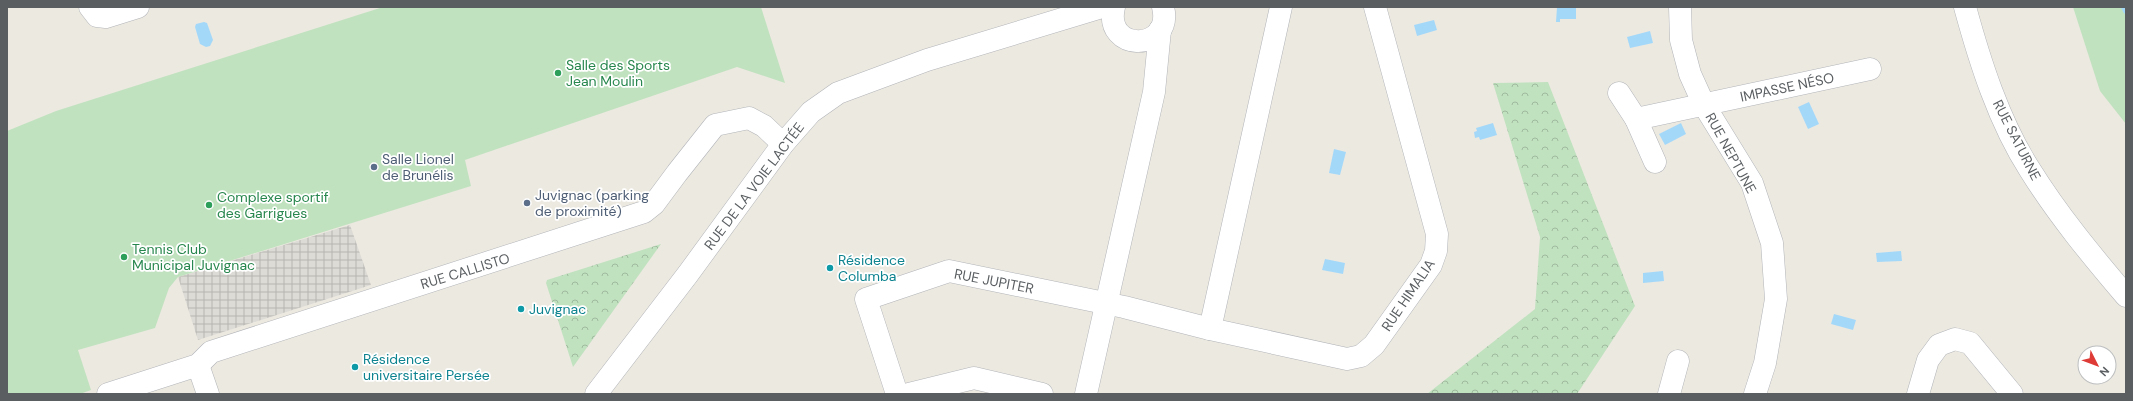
<svg xmlns="http://www.w3.org/2000/svg" width="2133" height="401" font-family="'DM Sans',sans-serif">
  <style>
    .industrial { fill: url(#industrial-grid) }
    .grass { fill: #c1e2bf }
    .forest { fill: url(#forest-crowns) }
    .water { fill: #a4d8f9 }
    .lines { fill: none; stroke-linecap: round; stroke-linejoin: round }
    .stream { stroke: #a4d8f9; stroke-width: 6 }
    .minor-casing { stroke: #b2b4b8; stroke-width: 23 }
    .minor { stroke: #fff; stroke-width: 22 }
    .leisure-dot { fill: #2e9e5b; stroke: #fff; stroke-width: 1.5 }
    .service-dot { fill: #5c6f8a; stroke: #fff; stroke-width: 1.5 }
    .culture-dot { fill: #0f9aa8; stroke: #fff; stroke-width: 1.5 }
    .labels { text-anchor: middle; dominant-baseline: central; stroke-width: 3.5; stroke-linejoin: round; paint-order: stroke }
    .leisure-label { font-size: 14px; fill: #27864d; stroke: #fff; text-anchor: start }
    .street-label { font-size: 14px; fill: #5a5e61; stroke: #fff }
    .service-label { font-size: 14px; fill: #4e5e75; stroke: #fff; text-anchor: start }
    .culture-label { font-size: 14px; fill: #0d838f; stroke: #fff; text-anchor: start }
  </style>
  <defs>
    <pattern id="industrial-grid" width="8" height="8" patternUnits="userSpaceOnUse"><rect width="8" height="8" fill="#dddbd6"/><path d="M0 4h8M4 0v8" fill="none" stroke="#b6b5b1"/></pattern>
    <pattern id="forest-crowns" width="20" height="18" patternUnits="userSpaceOnUse"><rect width="20" height="18" fill="#c1e2bf"/><path d="M2 6a3 3 0 1 1 6 0M12 15a3 3 0 1 1 6 0" fill="none" stroke="#a0ba9f"/></pattern>
  </defs>
  <rect width="100%" height="100%" fill="#ece9e1"/>
  <path class="industrial" d="M 350,225 L 371,285 L 198,340 L 178,277 Z"/>
  <g class="grass">
    <path d="M 383,7 L 761,7 L 785,83 L 737,67 L 465,160 L 471,186 L 178,277 L 169,288 L 155,328 L 78,350 L 91,390 L 80,394 L 7,394 L 7,131 L 56,111 Z"/>
    <path d="M 2073,7 L 2126,7 L 2126,124 L 2100,91 Z"/>
  </g>
  <g class="forest">
    <path d="M 1548,82 L 1635,306 L 1577,394 L 1427,394 L 1535,309 L 1540,237 L 1493,83 Z"/>
    <path d="M 661,244 L 573,367 L 546,283 L 547,280 Z"/>
  </g>
  <g class="water">
    <path d="M 1557,7 L 1576,8 L 1576,19 L 1560,19 L 1560,22 L 1556,22 Z"/>
    <path d="M 1434,20 L 1437,30 L 1417,36 L 1414,25 Z"/>
    <path d="M 204,22 L 207,23 L 213,40 L 210,46 L 206,47 L 200,44 L 195,27 L 196,24 Z"/>
    <path d="M 1650,31 L 1653,43 L 1630,48 L 1627,37 Z"/>
    <path d="M 1809,102 L 1819,124 L 1808,129 L 1798,107 Z"/>
    <path d="M 1493,123 L 1497,135 L 1480,140 L 1479,137 L 1475,138 L 1474,132 L 1477,131 L 1476,128 Z"/>
    <path d="M 1681,123 L 1686,134 L 1665,145 L 1659,134 Z"/>
    <path d="M 1334,149 L 1346,152 L 1340,175 L 1329,173 Z"/>
    <path d="M 1901,251 L 1902,261 L 1877,262 L 1876,253 Z"/>
    <path d="M 1325,259 L 1345,263 L 1343,274 L 1322,270 Z"/>
    <path d="M 1663,271 L 1664,281 L 1643,283 L 1643,273 Z"/>
    <path d="M 1834,314 L 1856,320 L 1853,330 L 1831,324 Z"/>
  </g>
  <g class="lines">
    <path class="stream" d="M 2124,7 L 2126,11"/>
    <g class="minor-casing">
      <g id="minor">
        <path d="M 90,7 L 97,16 L 106,17 L 138,7"/>
        <path d="M 1114,7 C 1103,53 1174,52 1163,7"/>
        <path d="M 1680,7 L 1681,40 L 1690,74 L 1704,105 L 1752,183 L 1772,243 L 1776,299 L 1765,363 L 1755,394"/>
        <path d="M 1965,7 C 1980,62 1999,122 2030,170 C 2058,215 2092,256 2126,296"/>
        <path d="M 1619,93 L 1636,119"/>
        <path d="M 1655,162 L 1636,119 L 1870,69"/>
        <path d="M 1210,329 L 1281,7"/>
        <path d="M 198,365 L 208,394"/>
        <path d="M 108,394 L 198,365 L 211,352 L 644,212 L 654,204 L 677,173 L 715,125 L 749,118 L 764,126 L 783,144"/>
        <path d="M 596,394 L 688,274 L 783,144 L 811,112 L 838,93 L 927,60 L 1102,7"/>
        <path d="M 897,394 L 866,299 L 949,271 L 1124,307 L 1210,329 L 1347,359 L 1361,356 L 1374,345 L 1431,265 L 1436,251 L 1437,234 L 1375,7"/>
        <path d="M 909,394 L 974,378 L 1042,394"/>
        <path d="M 1086,394 L 1154,92 L 1160,30"/>
        <path d="M 1669,394 L 1678,361"/>
        <path d="M 1918,394 L 1928,360 L 1939,345 L 1955,339 L 1970,343 L 2012,394"/>
      </g>
    </g>
    <use href="#minor" class="minor"/>
  </g>
  <g class="leisure-dot">
    <circle cx="558" cy="73" r="4"/>
    <circle cx="209" cy="205" r="4"/>
    <circle cx="124" cy="257" r="4"/>
  </g>
  <g class="service-dot">
    <circle cx="374" cy="167" r="4"/>
    <circle cx="527" cy="203" r="4"/>
  </g>
  <g class="culture-dot">
    <circle cx="830" cy="268" r="4"/>
    <circle cx="521" cy="309" r="4"/>
    <circle cx="355" cy="367" r="4"/>
  </g>
  <g class="labels">
    <g class="leisure-label">
      <text x="566" y="65">Salle des Sports<tspan x="566" dy="16">Jean Moulin</tspan></text>
      <text x="217" y="197">Complexe sportif<tspan x="217" dy="16">des Garrigues</tspan></text>
      <text x="132" y="249">Tennis Club<tspan x="132" dy="16">Municipal Juvignac</tspan></text>
    </g>
    <g class="street-label">
      <text transform="translate(1787 87) rotate(-12)">IMPASSE NÉSO</text>
      <text transform="translate(2017 140) rotate(63)">RUE SATURNE</text>
      <text transform="translate(1731 153) rotate(61)">RUE NEPTUNE</text>
      <text transform="translate(754 186) rotate(-53)">RUE DE LA VOIE LACTÉE</text>
      <text transform="translate(465 271) rotate(-17)">RUE CALLISTO</text>
      <text transform="translate(994 281) rotate(11)">RUE JUPITER</text>
      <text transform="translate(1408 295) rotate(-56)">RUE HIMALIA</text>
    </g>
    <g class="service-label">
      <text x="382" y="159">Salle Lionel<tspan x="382" dy="16">de Brunélis</tspan></text>
      <text x="535" y="195">Juvignac (parking<tspan x="535" dy="16">de proximité)</tspan></text>
    </g>
    <g class="culture-label">
      <text x="838" y="260">Résidence<tspan x="838" dy="16">Columba</tspan></text>
      <text x="529" y="309">Juvignac</text>
      <text x="363" y="359">Résidence<tspan x="363" dy="16">universitaire Persée</tspan></text>
    </g>
  </g>
  <rect width="2133" height="401" fill="none" stroke="#5a5e61" stroke-width="16"/>
  <g transform="translate(2097 365) rotate(132)"><circle r="19" fill="#ffffff" stroke="#bdbfc0"/>
  <path d="M0-3L7 15L0 10L-7 15Z" fill="#de3a36"/>
  <text y="-6" font-size="11" font-weight="bold" text-anchor="middle" fill="#5a5e61">N</text>
  </g>
</svg>
